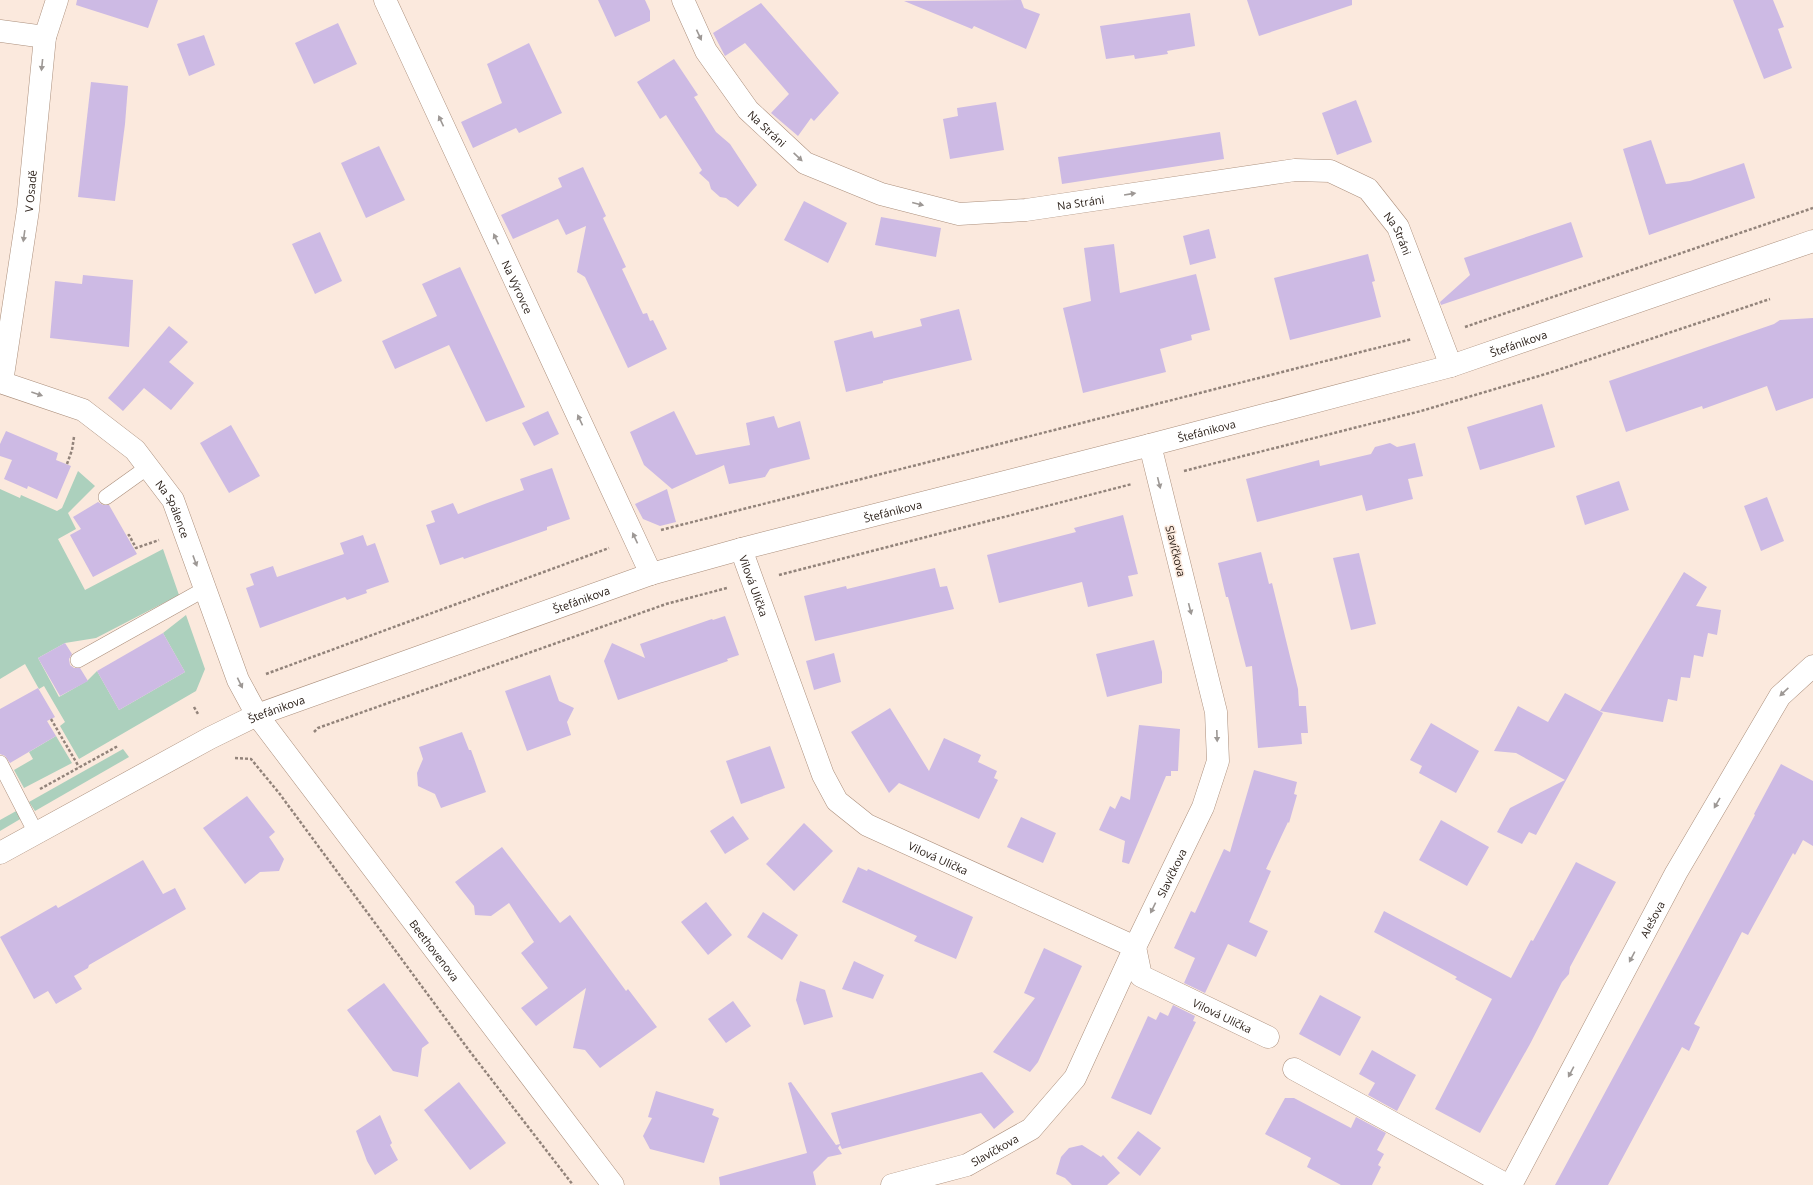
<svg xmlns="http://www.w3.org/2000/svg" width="1813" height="1185" font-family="'Open Sans',sans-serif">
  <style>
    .green { fill: #acd0bd }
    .building { fill: #cdbae4 }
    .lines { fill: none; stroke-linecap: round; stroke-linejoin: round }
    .service-casing { stroke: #ab8f7c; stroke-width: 16 }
    .minor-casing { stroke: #ab8f7c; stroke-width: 23 }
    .tertiary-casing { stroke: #ab8f7c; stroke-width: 23 }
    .path { stroke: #92837a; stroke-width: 2.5; stroke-dasharray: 3 2; stroke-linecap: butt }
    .service { stroke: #fff; stroke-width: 15 }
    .minor { stroke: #fff; stroke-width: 22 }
    .tertiary { stroke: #fff; stroke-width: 22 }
    .oneway { fill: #9d9895 }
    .labels { text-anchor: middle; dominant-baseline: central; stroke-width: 3; stroke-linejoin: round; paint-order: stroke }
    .street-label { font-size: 11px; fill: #261b14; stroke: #fbe9dd }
  </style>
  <rect width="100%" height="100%" fill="#fbe9dd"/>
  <g class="green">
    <path d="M 78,471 L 95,486 L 68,513 L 76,529 L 58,539 L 85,590 L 163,549 L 179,595 L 96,638 L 65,643 L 38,658 L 59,697 L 87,681 L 97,671 L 119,710 L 185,672 L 163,633 L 186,615 L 205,669 L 196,691 L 79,759 L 60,726 L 65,722 L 44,686 L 39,689 L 25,664 L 0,679 L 0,489 L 20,498 L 21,495 L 57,511 L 62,508 Z"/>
    <path d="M 56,736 L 72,763 L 24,788 L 14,770 L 33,759 L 29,752 Z"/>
    <path d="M 123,749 L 129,757 L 35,811 L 29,802 Z"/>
    <path d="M 18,810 L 22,818 L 0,831 L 0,820 Z"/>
  </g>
  <g class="building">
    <path d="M 77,0 L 158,0 L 148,28 L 76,5 Z"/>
    <path d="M 598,0 L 645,0 L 650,11 L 650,21 L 615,37 Z"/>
    <path d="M 1021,0 L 1024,8 L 1040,14 L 1026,49 L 974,26 L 972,29 L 904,1 Z"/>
    <path d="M 1247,0 L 1352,0 L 1352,5 L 1259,36 Z"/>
    <path d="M 1733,0 L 1773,0 L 1784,27 L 1778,29 L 1792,68 L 1764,79 Z"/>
    <path d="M 761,3 L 839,93 L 814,121 L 811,118 L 798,136 L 771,113 L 789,94 L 745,43 L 725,56 L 713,33 Z"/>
    <path d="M 1190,13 L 1195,46 L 1167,51 L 1168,54 L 1135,59 L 1134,55 L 1106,59 L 1100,26 Z"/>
    <path d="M 338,23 L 357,64 L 314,84 L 295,43 Z"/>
    <path d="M 204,35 L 215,65 L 189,76 L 177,44 Z"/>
    <path d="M 529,43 L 562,113 L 519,133 L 516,128 L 473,148 L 461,122 L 502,103 L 487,64 Z"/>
    <path d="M 674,59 L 698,95 L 694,97 L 716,132 L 730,144 L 757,185 L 738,207 L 726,198 L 720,197 L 711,189 L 709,182 L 699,173 L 702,170 L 666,115 L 660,119 L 637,82 Z"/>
    <path d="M 91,82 L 128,86 L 125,124 L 115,201 L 78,197 Z"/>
    <path d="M 1356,100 L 1372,142 L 1337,155 L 1322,113 Z"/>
    <path d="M 996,102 L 1004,150 L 950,159 L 943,119 L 958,116 L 957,108 Z"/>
    <path d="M 1220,132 L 1224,159 L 1062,184 L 1058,157 Z"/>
    <path d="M 1651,140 L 1666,184 L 1690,181 L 1744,163 L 1755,198 L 1649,235 L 1623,149 Z"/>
    <path d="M 379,146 L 405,200 L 366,218 L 341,163 Z"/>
    <path d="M 583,167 L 606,216 L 603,218 L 626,267 L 622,269 L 643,314 L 647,313 L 650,321 L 653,320 L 667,349 L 628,368 L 585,277 L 577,272 L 586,226 L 566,235 L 558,219 L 513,239 L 501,215 L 562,187 L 558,178 Z"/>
    <path d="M 804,201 L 847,223 L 828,263 L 784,240 Z"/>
    <path d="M 881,217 L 941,228 L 936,257 L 875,245 Z"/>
    <path d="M 1571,222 L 1583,257 L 1441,305 L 1440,302 L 1470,275 L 1464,258 Z"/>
    <path d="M 1209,229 L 1216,258 L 1190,265 L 1183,236 Z"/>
    <path d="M 320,232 L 342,281 L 315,294 L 292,244 Z"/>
    <path d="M 1114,244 L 1120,293 L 1196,274 L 1210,330 L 1191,335 L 1192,340 L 1160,349 L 1166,372 L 1083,393 L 1063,308 L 1091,301 L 1084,248 Z"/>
    <path d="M 1368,254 L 1375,281 L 1372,282 L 1381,317 L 1290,340 L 1274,278 Z"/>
    <path d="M 460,267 L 525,407 L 486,422 L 449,345 L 395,369 L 382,341 L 437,316 L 422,284 Z"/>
    <path d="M 83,275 L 133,280 L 129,347 L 50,338 L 55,281 L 82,284 Z"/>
    <path d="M 959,309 L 972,360 L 883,381 L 883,383 L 846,392 L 834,341 L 872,331 L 874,338 L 922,326 L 920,319 Z"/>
    <path d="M 1813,318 L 1813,398 L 1776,411 L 1767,386 L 1703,409 L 1702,406 L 1626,432 L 1609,381 L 1774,324 L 1780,320 Z"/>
    <path d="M 169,326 L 188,342 L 169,362 L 194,383 L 171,410 L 144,388 L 123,411 L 108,398 Z"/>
    <path d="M 1542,404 L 1555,447 L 1480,470 L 1467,427 Z"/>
    <path d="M 548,411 L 559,434 L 534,446 L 522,423 Z"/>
    <path d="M 674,411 L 696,455 L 750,445 L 746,423 L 774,416 L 778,428 L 800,421 L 810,459 L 770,469 L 765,477 L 729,484 L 724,465 L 672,489 L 644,465 L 630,432 Z"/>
    <path d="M 231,425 L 260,476 L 229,493 L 200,443 Z"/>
    <path d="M 6,431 L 58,453 L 56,460 L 71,466 L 57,499 L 28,486 L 27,489 L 4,479 L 12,460 L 0,456 L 0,444 Z"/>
    <path d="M 1390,443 L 1397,447 L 1415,443 L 1423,476 L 1408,479 L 1413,499 L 1366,511 L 1362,495 L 1257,522 L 1246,479 L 1319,460 L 1320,466 L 1371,454 L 1375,447 Z"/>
    <path d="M 552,468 L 570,519 L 547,527 L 547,530 L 464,559 L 463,557 L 440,565 L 426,525 L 435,522 L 431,511 L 453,503 L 458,514 L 490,502 L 524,490 L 520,479 Z"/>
    <path d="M 1619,481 L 1629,510 L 1585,525 L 1576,496 Z"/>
    <path d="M 667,489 L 676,522 L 660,526 L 643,519 L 635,504 Z"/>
    <path d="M 1767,497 L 1784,541 L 1761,551 L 1744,506 Z"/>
    <path d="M 98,502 L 103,505 L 109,505 L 137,554 L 93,577 L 70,535 L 81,529 L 73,517 Z"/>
    <path d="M 1123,515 L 1138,574 L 1128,576 L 1133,596 L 1088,607 L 1082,582 L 999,603 L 987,555 L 1076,532 L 1074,528 Z"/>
    <path d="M 363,535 L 367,546 L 375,543 L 389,582 L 366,590 L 367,593 L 347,600 L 345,597 L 260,628 L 246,588 L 254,585 L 250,574 L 273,566 L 277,577 L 344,554 L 340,543 Z"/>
    <path d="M 1261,552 L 1269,584 L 1272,583 L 1298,689 L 1299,706 L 1306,706 L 1308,733 L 1301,733 L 1302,744 L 1258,748 L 1252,666 L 1246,667 L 1228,597 L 1226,597 L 1218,563 Z"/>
    <path d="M 1359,553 L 1376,624 L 1351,630 L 1333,558 Z"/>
    <path d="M 935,568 L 940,587 L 947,586 L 954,609 L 815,641 L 804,596 L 846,586 L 847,589 Z"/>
    <path d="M 1684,572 L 1707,587 L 1696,606 L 1721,610 L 1717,635 L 1708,633 L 1703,657 L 1694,655 L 1690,678 L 1681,677 L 1677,701 L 1668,699 L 1663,722 L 1600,711 Z"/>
    <path d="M 725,616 L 739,655 L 727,659 L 728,661 L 618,700 L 604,661 L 612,643 L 645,658 L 640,644 L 712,619 L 713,620 Z"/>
    <path d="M 163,633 L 185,672 L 119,710 L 97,671 Z"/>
    <path d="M 1154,640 L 1162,672 L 1162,683 L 1107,697 L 1096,654 Z"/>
    <path d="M 65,643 L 72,654 L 69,659 L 70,665 L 74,668 L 80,668 L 88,681 L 60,696 L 38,658 Z"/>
    <path d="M 834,653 L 841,682 L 814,690 L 806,661 Z"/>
    <path d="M 550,675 L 559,701 L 574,708 L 567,722 L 571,735 L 527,751 L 505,691 Z"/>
    <path d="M 38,688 L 55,717 L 47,721 L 56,736 L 10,763 L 5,756 L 0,754 L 0,709 Z"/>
    <path d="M 1565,693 L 1603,713 L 1536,835 L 1529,832 L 1522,844 L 1497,832 L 1510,808 L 1565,780 L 1516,753 L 1494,751 L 1518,706 L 1548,722 Z"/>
    <path d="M 890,708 L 929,771 L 944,738 L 981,755 L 978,762 L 997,771 L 994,778 L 998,780 L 979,819 L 899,783 L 889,793 L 851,732 Z"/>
    <path d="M 1431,723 L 1479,751 L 1456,793 L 1419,773 L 1422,766 L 1410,760 Z"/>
    <path d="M 1139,725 L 1180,729 L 1178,771 L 1171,771 L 1171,776 L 1166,776 L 1129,864 L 1122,862 L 1125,841 L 1099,830 L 1110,806 L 1115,809 L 1121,796 L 1130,800 Z"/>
    <path d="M 462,732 L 469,750 L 471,750 L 486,792 L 441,808 L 435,794 L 418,786 L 417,773 L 423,759 L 419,747 Z"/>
    <path d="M 770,746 L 785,788 L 741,804 L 726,761 Z"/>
    <path d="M 1781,764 L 1813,781 L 1813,846 L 1803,840 L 1795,855 L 1793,853 L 1748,935 L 1742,932 L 1694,1024 L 1700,1027 L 1689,1051 L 1682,1047 L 1608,1185 L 1555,1185 L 1755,815 L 1754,814 Z"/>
    <path d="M 1254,770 L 1297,782 L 1294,794 L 1297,795 L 1289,823 L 1288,822 L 1266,869 L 1271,871 L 1249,922 L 1268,931 L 1256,957 L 1228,944 L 1205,993 L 1184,983 L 1195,958 L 1174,948 L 1191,911 L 1195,913 L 1224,849 L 1230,852 Z"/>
    <path d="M 247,796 L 275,832 L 269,837 L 284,859 L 279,871 L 260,872 L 245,884 L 203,828 Z"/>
    <path d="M 733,816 L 749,839 L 725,854 L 710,831 Z"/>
    <path d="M 1021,817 L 1056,833 L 1043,863 L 1007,847 Z"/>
    <path d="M 1441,820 L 1489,847 L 1467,886 L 1419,860 Z"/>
    <path d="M 804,823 L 833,851 L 794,891 L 766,864 Z"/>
    <path d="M 502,847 L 560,923 L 570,915 L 626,991 L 628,989 L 657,1027 L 600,1068 L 585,1050 L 573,1048 L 586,988 L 536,1026 L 521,1008 L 548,988 L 521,953 L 534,942 L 509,903 L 491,916 L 475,915 L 474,906 L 455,882 Z"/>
    <path d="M 143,860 L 163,894 L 175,888 L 186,909 L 89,965 L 88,968 L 74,976 L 82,989 L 56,1004 L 48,991 L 34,999 L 0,937 L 56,905 L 58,908 Z"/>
    <path d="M 1576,862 L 1616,882 L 1570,967 L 1569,974 L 1562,982 L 1530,1044 L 1480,1133 L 1435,1109 L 1492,999 L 1455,979 L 1457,977 L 1374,932 L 1384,911 L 1511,978 L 1531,940 L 1533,941 Z"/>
    <path d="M 858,867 L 867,871 L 868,869 L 973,917 L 956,959 L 914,941 L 917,936 L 842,902 Z"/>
    <path d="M 706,902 L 732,935 L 708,955 L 681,922 Z"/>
    <path d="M 763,912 L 798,935 L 782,960 L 747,937 Z"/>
    <path d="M 1044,948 L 1082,966 L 1038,1062 L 1030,1072 L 993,1052 L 1035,998 L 1024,993 Z"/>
    <path d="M 854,961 L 884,975 L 873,999 L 842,989 Z"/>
    <path d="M 800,981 L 825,990 L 833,1017 L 804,1025 L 796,1000 Z"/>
    <path d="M 384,983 L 429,1043 L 422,1048 L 418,1077 L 393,1071 L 347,1010 Z"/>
    <path d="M 1320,995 L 1361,1017 L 1340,1056 L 1299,1034 Z"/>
    <path d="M 733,1001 L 751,1026 L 726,1043 L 708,1019 Z"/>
    <path d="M 1173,1005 L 1195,1016 L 1193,1021 L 1196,1022 L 1151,1115 L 1111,1098 L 1148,1016 L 1156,1020 L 1160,1012 L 1168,1016 Z"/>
    <path d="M 1372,1050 L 1416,1075 L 1397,1111 L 1368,1095 L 1375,1083 L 1359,1074 Z"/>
    <path d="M 982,1072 L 1014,1112 L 994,1129 L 981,1113 L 842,1149 L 840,1145 L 838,1148 L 842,1154 L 828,1157 L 813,1172 L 816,1185 L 720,1185 L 719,1177 L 807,1153 L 788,1083 L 791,1082 L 836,1145 L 840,1144 L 831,1113 Z"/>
    <path d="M 459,1082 L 506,1143 L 470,1170 L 424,1110 Z"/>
    <path d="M 656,1091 L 714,1109 L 712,1115 L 719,1118 L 704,1163 L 650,1149 L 643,1136 L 652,1118 L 648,1117 Z"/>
    <path d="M 1285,1098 L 1294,1098 L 1351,1128 L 1356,1117 L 1386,1133 L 1377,1150 L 1384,1154 L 1378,1165 L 1381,1167 L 1372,1185 L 1341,1185 L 1307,1167 L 1311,1158 L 1265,1134 Z"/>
    <path d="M 380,1115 L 392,1143 L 390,1145 L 398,1160 L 375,1175 L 367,1161 L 356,1131 Z"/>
    <path d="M 1138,1131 L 1161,1148 L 1140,1176 L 1117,1158 Z"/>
    <path d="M 1082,1145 L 1101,1157 L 1103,1155 L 1120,1173 L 1107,1185 L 1072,1185 L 1065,1178 L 1056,1174 L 1061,1157 L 1069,1148 Z"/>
  </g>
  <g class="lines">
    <g class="service-casing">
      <g id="service">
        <path d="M 106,497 L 148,467"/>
        <path d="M 78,660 L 205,589"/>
        <path d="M 0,763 L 36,833"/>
      </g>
    </g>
    <g class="minor-casing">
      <g id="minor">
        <path id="s1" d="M 385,0 L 651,574"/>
        <path id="s2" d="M 683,0 L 706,51 L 748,110 L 805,163 L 881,194 L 959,214 L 1026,210 L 1295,170 L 1330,171 L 1368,189 L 1398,227 L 1451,366"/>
        <path d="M 0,31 L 45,37"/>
        <path id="s3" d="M 0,382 L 83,410 L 135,450 L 173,500 L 238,680 L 257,715 L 613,1185"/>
        <path id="s4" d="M 2,382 L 28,210 L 45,37 L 57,0"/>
        <path id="s5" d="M 741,549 L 823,775 L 837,801 L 867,825 L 1135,947 L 1141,976 L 1268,1037"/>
        <path d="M 1294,1069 L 1507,1185"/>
        <path id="s6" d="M 892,1185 L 967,1165 L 1031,1129 L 1075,1078 L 1135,947 L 1203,807 L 1218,761 L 1216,712 L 1150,445"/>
        <path id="s7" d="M 1511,1185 L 1676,873 L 1780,696 L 1813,666"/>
      </g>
    </g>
    <g class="tertiary-casing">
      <g id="tertiary">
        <path id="s8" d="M 0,853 L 210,738 L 257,715 L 651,574 L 741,549 L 1150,445 L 1451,366 L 1813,241"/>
      </g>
    </g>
    <g class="path">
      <path d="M 1465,327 L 1813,208"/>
      <path d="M 67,464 L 72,450 L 74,437"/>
      <path d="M 1184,471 L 1421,411 L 1549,373 L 1770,299"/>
      <path d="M 661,530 L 1412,339"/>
      <path d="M 128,536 L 129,535 L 136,548 L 159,540"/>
      <path d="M 779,575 L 1132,484"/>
      <path d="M 266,674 L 609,548"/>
      <path d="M 194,707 L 198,714"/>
      <path d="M 51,719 L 79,767"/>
      <path d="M 314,732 L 318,728 L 666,604 L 727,588"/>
      <path d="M 235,758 L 251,759 L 279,793 L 468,1049 L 573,1185"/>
      <path d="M 40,789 L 118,746"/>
    </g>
    <use href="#service" class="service"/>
    <use href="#minor" class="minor"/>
    <use href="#tertiary" class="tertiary"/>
  </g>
  <defs><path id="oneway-solid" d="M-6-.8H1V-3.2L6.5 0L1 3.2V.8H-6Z"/></defs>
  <g class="oneway">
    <use href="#oneway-solid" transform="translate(699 35) rotate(65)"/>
    <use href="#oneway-solid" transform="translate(42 65) rotate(96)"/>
    <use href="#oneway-solid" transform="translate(441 121) rotate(-115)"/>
    <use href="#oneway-solid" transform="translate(798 157) rotate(43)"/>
    <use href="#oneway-solid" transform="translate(1130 194) rotate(-9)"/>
    <use href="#oneway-solid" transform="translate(918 204) rotate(14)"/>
    <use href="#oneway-solid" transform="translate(24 236) rotate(98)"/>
    <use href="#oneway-solid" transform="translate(496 239) rotate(-115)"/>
    <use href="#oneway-solid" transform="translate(37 394) rotate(19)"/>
    <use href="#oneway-solid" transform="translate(580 420) rotate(-115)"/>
    <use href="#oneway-solid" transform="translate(1159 483) rotate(76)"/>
    <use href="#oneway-solid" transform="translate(635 538) rotate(-115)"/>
    <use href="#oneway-solid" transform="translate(195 561) rotate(70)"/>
    <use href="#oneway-solid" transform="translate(1190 609) rotate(76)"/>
    <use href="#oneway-solid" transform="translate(240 683) rotate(64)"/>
    <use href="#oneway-solid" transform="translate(1784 692) rotate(137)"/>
    <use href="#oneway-solid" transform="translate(1217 736) rotate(88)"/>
    <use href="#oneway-solid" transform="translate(1717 803) rotate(120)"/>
    <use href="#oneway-solid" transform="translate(1153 908) rotate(116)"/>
    <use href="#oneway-solid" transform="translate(1632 957) rotate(118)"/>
    <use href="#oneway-solid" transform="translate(1571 1072) rotate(118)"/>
  </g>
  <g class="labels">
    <g class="street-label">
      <text stroke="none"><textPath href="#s2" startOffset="155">Na Stráni</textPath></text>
      <text stroke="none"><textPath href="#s4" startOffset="193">V Osadě</textPath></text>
      <text stroke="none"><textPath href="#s2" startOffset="491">Na Stráni</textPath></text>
      <text stroke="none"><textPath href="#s2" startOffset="839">Na Stráni</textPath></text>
      <text stroke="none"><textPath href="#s1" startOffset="316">Na Výrovce</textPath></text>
      <text stroke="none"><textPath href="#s8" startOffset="1608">Štefánikova</textPath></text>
      <text stroke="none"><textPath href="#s8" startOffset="1284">Štefánikova</textPath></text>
      <text stroke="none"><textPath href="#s3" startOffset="224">Na Spálence</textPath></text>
      <text stroke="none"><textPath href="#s8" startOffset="960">Štefánikova</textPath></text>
      <text transform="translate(1176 551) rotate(76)">Slavíčkova</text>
      <text stroke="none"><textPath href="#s5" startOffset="39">Vilová Ulička</textPath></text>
      <text stroke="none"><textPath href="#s8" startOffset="636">Štefánikova</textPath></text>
      <text stroke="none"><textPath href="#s8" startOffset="312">Štefánikova</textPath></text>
      <text stroke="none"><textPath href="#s5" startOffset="387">Vilová Ulička</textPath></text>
      <text stroke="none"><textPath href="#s6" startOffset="445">Slavíčkova</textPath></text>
      <text stroke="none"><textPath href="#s7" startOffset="301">Alešova</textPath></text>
      <text stroke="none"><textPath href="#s3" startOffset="742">Beethovenova</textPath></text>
      <text stroke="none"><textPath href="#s5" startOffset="723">Vilová Ulička</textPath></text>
      <text stroke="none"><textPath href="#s6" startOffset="109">Slavíčkova</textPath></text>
    </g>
  </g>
</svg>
